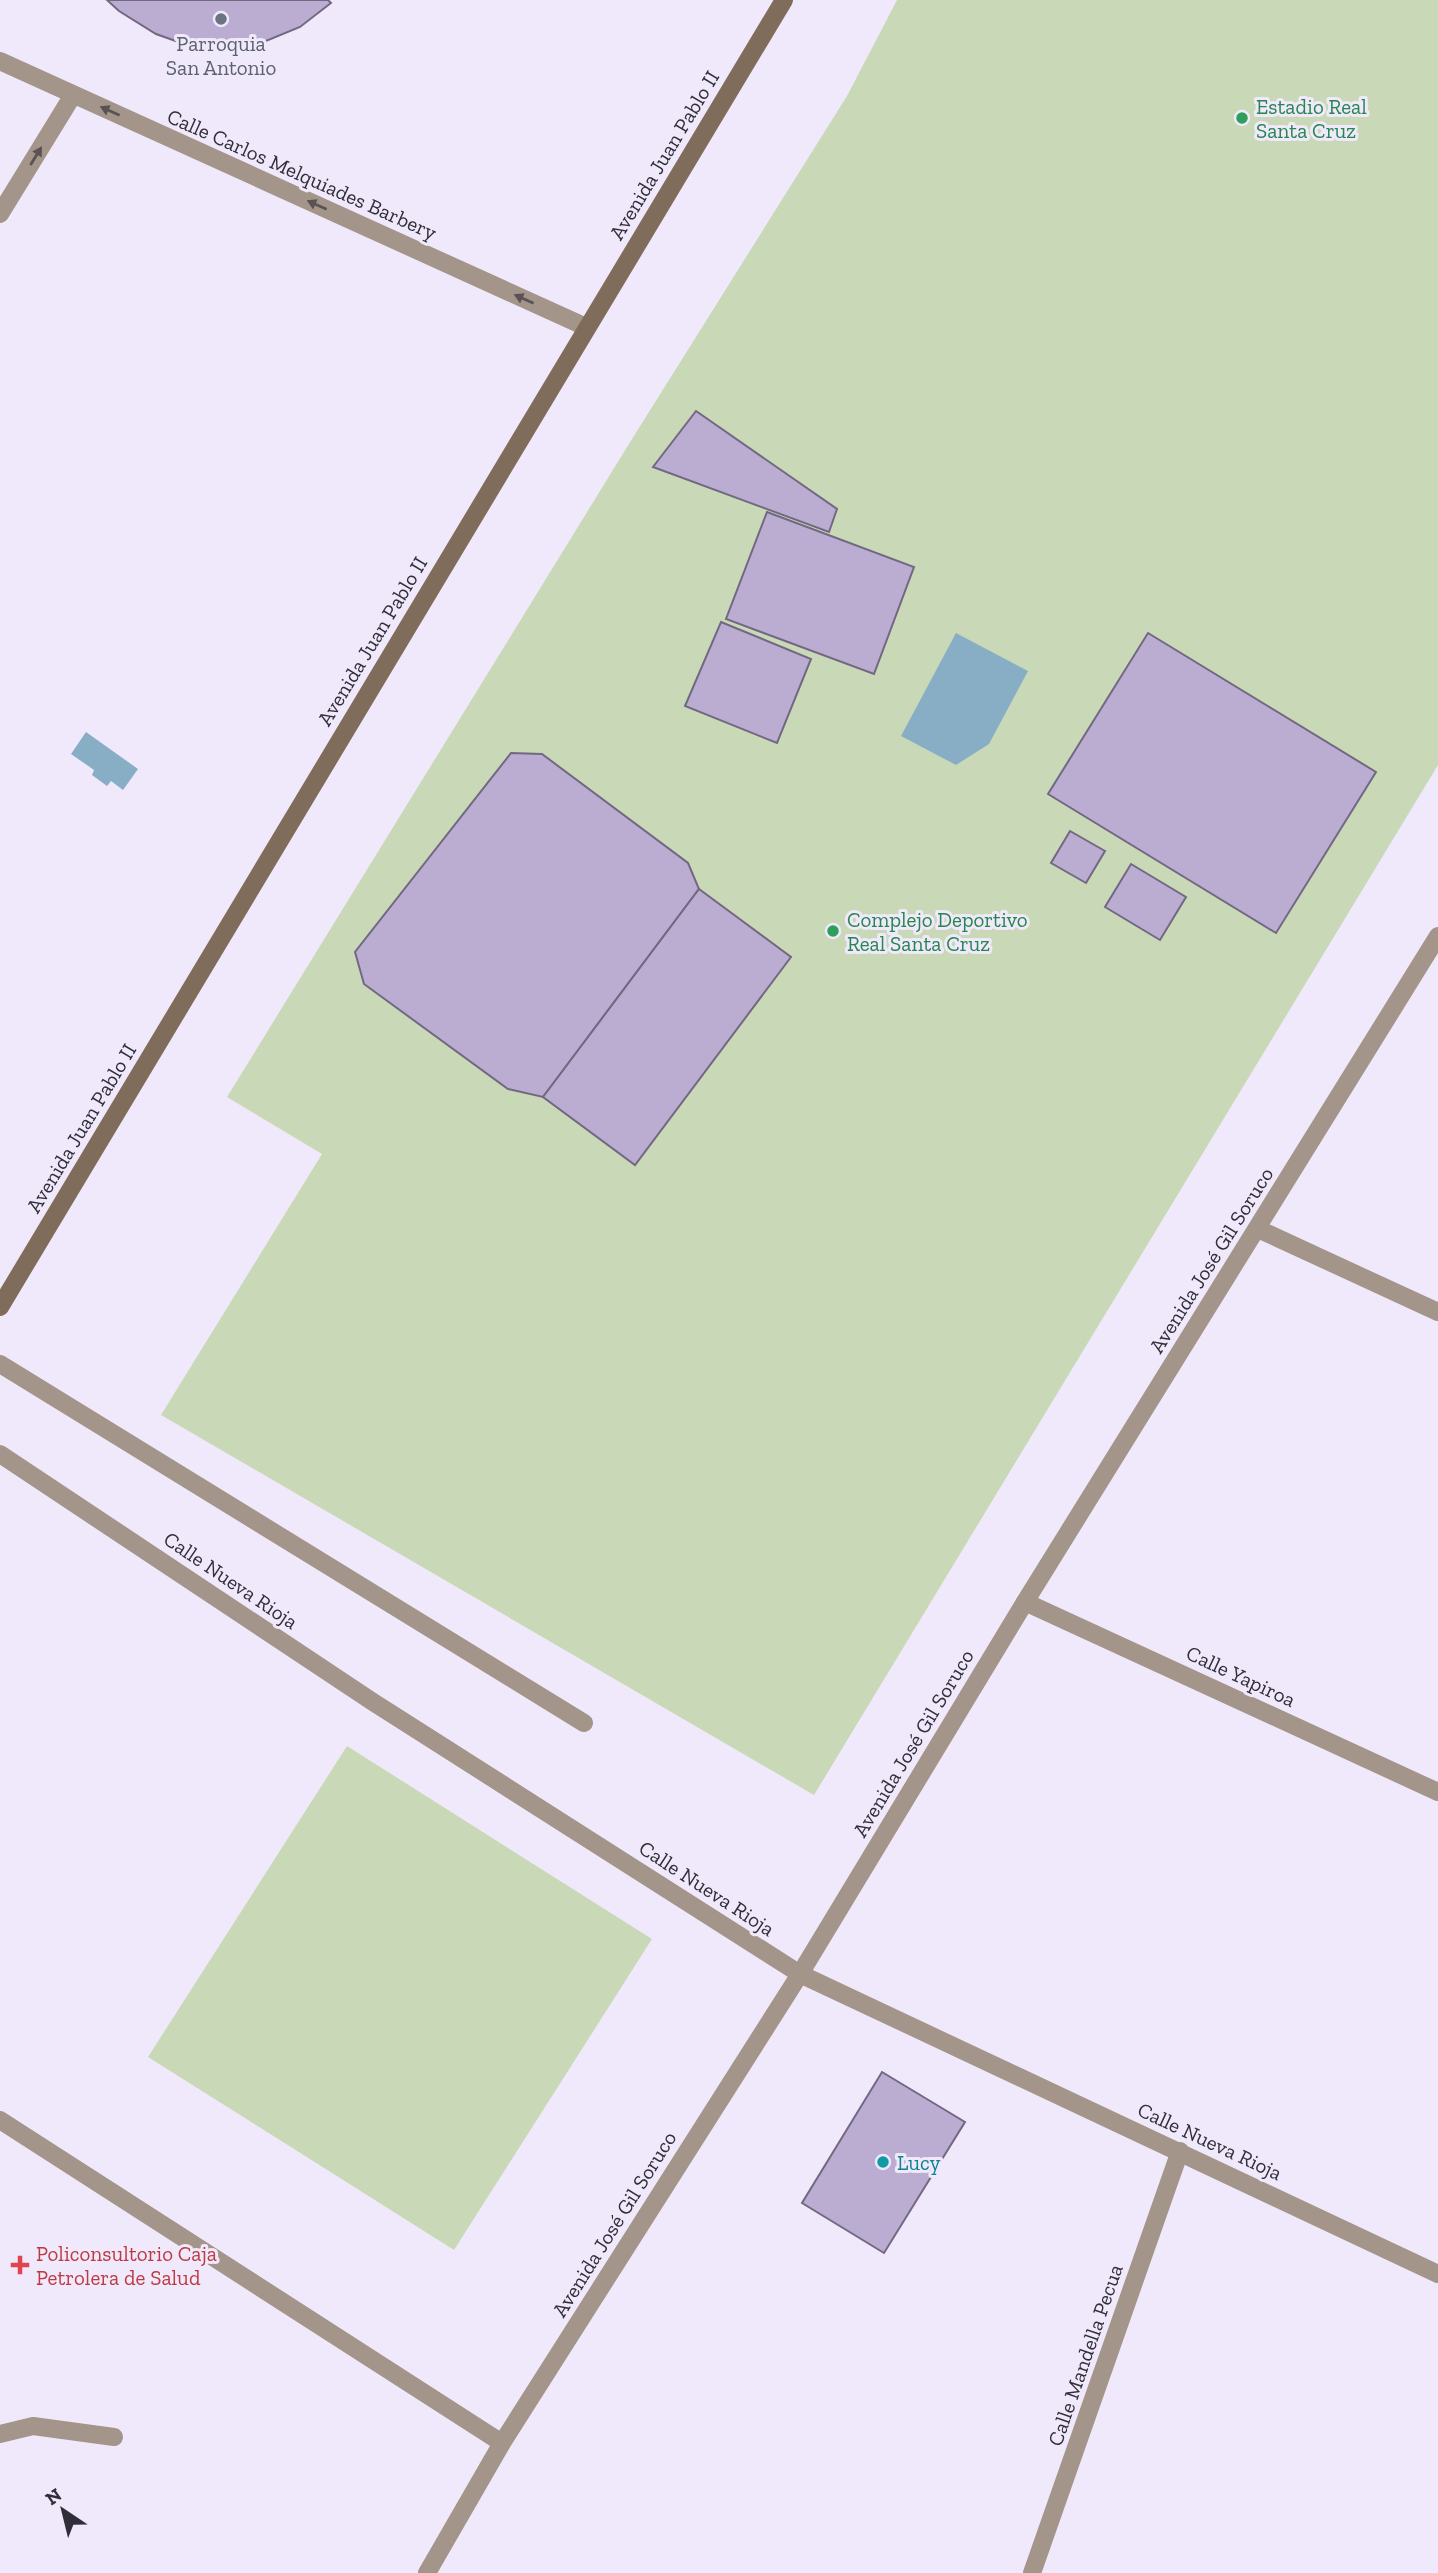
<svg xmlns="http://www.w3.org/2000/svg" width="1438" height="2573" font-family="'Zilla Slab',serif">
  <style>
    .green { fill: #c9d9b7 }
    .water { fill: #88aec6 }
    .building { fill: #bbadd1; stroke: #726882; stroke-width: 2 }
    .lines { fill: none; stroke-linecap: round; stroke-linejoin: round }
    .lane { stroke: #a39589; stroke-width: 18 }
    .street { stroke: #a39589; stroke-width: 18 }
    .secondary { stroke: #7f6c5a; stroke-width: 18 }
    .oneway { fill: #5a5255 }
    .worship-dot { fill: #6b7280; stroke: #f0e9fb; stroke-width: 2.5 }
    .leisure-dot { fill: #2e9e5b; stroke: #f0e9fb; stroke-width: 2.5 }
    .culture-dot { fill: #0f9aa8; stroke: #f0e9fb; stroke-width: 2.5 }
    .health-dot { fill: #e0444e; stroke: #f0e9fb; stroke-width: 2.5 }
    .labels { text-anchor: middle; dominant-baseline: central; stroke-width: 6; stroke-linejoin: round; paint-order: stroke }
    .worship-label { font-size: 21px; fill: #5b616d; stroke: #f0e9fb }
    .leisure-label { font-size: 21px; fill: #27864d; stroke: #f0e9fb; text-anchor: start }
    .street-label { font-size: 21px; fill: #322e39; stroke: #f0e9fb }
    .culture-label { font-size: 21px; fill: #0d838f; stroke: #f0e9fb; text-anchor: start }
    .health-label { font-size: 21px; fill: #be3a42; stroke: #f0e9fb; text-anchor: start }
  </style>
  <rect width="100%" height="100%" fill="#f0e9fb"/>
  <g class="green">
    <path d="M 897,0 L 1438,0 L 1438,765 L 814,1795 L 161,1415 L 322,1154 L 227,1097 L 632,439 L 847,96 Z"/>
    <path d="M 347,1746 L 652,1939 L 454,2250 L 148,2057 Z"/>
  </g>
  <g class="water">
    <path d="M 956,633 L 1028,671 L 989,744 L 956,765 L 901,736 Z"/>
    <path d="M 86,732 L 138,769 L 123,790 L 111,781 L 107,786 L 92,775 L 94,770 L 71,754 Z"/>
  </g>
  <g class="building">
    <path d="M 107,0 L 328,0 L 331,3 L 300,27 L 249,48 L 201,50 L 156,34 L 119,11 Z"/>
    <path d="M 696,411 L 837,509 L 829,532 L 653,467 Z"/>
    <path d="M 767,512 L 914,567 L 874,674 L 726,619 Z"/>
    <path d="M 721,622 L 811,659 L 777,743 L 685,706 Z"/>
    <path d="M 1148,633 L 1376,772 L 1276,933 L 1048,794 Z"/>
    <path d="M 511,753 L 542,754 L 688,863 L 699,889 L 543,1097 L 508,1089 L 364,984 L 355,952 Z"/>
    <path d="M 1070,831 L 1105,851 L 1086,883 L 1051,863 Z"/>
    <path d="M 1131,864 L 1186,897 L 1160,940 L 1105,907 Z"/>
    <path d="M 699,889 L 791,957 L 635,1165 L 543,1097 Z"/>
    <path d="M 882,2072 L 965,2122 L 884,2253 L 802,2203 Z"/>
  </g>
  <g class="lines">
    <g class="lane">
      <path d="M 0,1364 L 584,1723"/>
      <path d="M 0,2434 L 33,2426 L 114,2437"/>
    </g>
    <g class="street">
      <path d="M 0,61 L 586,327"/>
      <path d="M 0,214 L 73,95"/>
      <path d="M 1258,1229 L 1438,1312"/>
      <path d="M 0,1454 L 373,1702 L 800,1974 L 1438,2274"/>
      <path d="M 1025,1602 L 1438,1792"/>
      <path d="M 0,2120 L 502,2443"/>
      <path d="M 427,2573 L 502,2443 L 800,1974 L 1025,1602 L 1438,936"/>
      <path d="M 1032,2573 L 1180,2151"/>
    </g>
    <path class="secondary" d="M 0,1307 L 784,0"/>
  </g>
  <defs><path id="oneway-solid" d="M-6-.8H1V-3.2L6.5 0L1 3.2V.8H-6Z" transform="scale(1.75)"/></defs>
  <g class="oneway">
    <use href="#oneway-solid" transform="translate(110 111) rotate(-156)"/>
    <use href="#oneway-solid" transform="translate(36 156) rotate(-58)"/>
    <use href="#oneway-solid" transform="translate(317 205) rotate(-156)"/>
    <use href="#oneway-solid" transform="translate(524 299) rotate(-156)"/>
  </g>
  <circle class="worship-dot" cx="221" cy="19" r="7"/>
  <g class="leisure-dot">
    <circle cx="1242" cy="118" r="7"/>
    <circle cx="833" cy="931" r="7"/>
  </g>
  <circle class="culture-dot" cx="883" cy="2162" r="7"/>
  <path class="health-dot" d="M16.5 2254.5h7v7h7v7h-7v7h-7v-7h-7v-7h7z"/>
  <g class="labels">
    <g class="worship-label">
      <text x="221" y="43">Parroquia<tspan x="221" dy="24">San Antonio</tspan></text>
    </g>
    <g class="leisure-label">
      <text x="1256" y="106">Estadio Real<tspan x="1256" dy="24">Santa Cruz</tspan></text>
      <text x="847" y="919">Complejo Deportivo<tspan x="847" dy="24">Real Santa Cruz</tspan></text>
    </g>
    <g class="street-label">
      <text transform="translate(664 155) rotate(-59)">Avenida Juan Pablo II</text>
      <text transform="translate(302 174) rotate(24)">Calle Carlos Melquiades Barbery</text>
      <text transform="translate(372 641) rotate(-59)">Avenida Juan Pablo II</text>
      <text transform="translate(81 1128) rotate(-59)">Avenida Juan Pablo II</text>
      <text transform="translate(1211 1260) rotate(-58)">Avenida José Gil Soruco</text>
      <text transform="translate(231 1580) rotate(34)">Calle Nueva Rioja</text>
      <text transform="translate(1241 1676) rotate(25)">Calle Yapiroa</text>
      <text transform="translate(913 1743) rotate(-59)">Avenida José Gil Soruco</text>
      <text transform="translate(707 1888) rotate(33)">Calle Nueva Rioja</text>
      <text transform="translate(1210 2141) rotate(25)">Calle Nueva Rioja</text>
      <text transform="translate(614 2224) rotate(-58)">Avenida José Gil Soruco</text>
      <text transform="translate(1085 2355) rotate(-71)">Calle Mandella Pecua</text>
    </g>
    <g class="culture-label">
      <text x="897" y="2162">Lucy</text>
    </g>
    <g class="health-label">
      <text x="36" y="2253">Policonsultorio Caja<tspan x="36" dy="24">Petrolera de Salud</tspan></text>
    </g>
  </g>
  <g transform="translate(63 2510) rotate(325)" stroke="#f0e9fb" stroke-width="5" paint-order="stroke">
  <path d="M0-5L12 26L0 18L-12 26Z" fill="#322e39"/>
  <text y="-10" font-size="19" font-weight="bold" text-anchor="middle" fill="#322e39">N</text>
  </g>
</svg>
